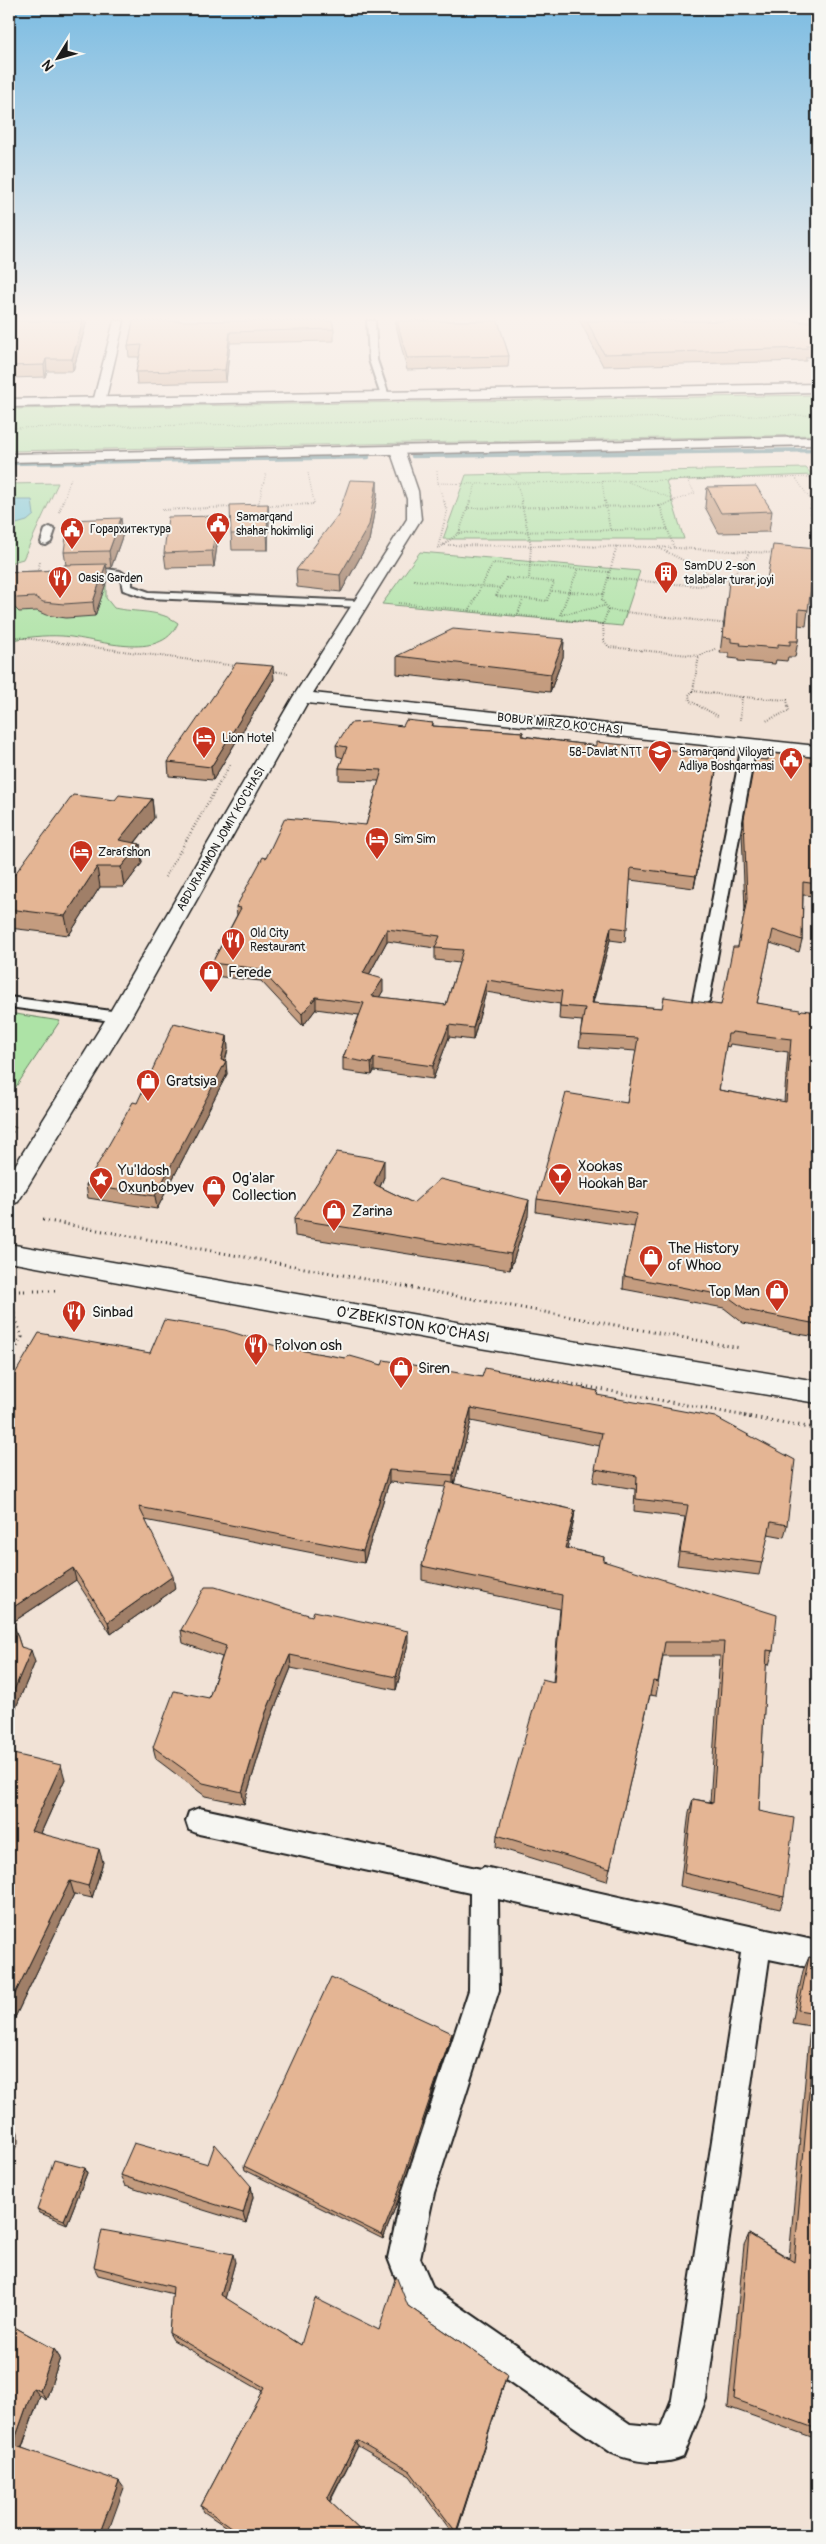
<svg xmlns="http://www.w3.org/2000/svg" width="826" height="2544" font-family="Pangolin,sans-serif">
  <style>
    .green { fill: #ade3a6; stroke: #648061 }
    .water { fill: #7bc9d8; stroke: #55848d }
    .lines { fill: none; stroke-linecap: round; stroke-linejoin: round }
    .stream { stroke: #55848d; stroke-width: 4.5 }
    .lane-casing { stroke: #1c1c1c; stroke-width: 4 }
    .secondary-casing { stroke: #1c1c1c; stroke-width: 3 }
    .primary-casing { stroke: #1c1c1c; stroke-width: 3 }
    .path-far4 { stroke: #1c1c1c; stroke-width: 1; stroke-dasharray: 0.5 2; stroke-linecap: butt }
    .path-far3 { stroke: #1c1c1c; stroke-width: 2; stroke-dasharray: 0.5 2; stroke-linecap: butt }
    .path-far2 { stroke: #1c1c1c; stroke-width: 2.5; stroke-dasharray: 0.5 2.5; stroke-linecap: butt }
    .path-far1 { stroke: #1c1c1c; stroke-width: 3; stroke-dasharray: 1 4; stroke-linecap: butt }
    .path { stroke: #1c1c1c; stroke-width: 4; stroke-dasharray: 1 4.5; stroke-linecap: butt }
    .lane { fill: #f6f6f2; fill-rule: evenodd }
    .secondary { fill: #f6f6f2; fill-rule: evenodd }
    .primary { fill: #f6f6f2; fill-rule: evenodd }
    .wall { fill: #c49c7f; stroke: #1c1c1c; fill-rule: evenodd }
    .shaded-wall { fill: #a07f68; stroke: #1c1c1c }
    .building { fill: #e4b594; stroke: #1c1c1c; fill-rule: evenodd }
    .labels { text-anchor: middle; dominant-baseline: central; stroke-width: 4; stroke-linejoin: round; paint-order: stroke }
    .far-poi-label { font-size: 12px; fill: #1c1c1c; stroke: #f6f6f2; text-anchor: start }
    .far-street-label { font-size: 12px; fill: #1c1c1c; stroke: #f6f6f2 }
    .poi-label { font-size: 15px; fill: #1c1c1c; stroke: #f6f6f2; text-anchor: start }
    .street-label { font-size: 15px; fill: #1c1c1c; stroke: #f6f6f2 }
  </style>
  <rect width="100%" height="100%" fill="#f1e2d6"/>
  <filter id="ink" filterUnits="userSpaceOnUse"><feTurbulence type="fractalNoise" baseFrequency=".02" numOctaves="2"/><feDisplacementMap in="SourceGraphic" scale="10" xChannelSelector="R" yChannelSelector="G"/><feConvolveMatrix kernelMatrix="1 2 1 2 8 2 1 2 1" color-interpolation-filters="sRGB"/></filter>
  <g filter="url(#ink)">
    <g class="green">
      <path d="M 817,395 L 817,435 L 9,451 L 9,409 Z"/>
      <path d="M 806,468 L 812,475 L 666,481 L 684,539 L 443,539 L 466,475 Z"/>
      <path d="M 58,483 L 23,559 L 9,563 L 9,484 Z"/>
      <path d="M 420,552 L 640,571 L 622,626 L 382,604 Z"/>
      <path d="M 75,583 L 106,584 L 106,598 L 114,608 C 136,613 159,609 178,623 C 161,664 95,638 62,636 C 44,635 26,637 9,641 L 9,593 Z"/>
      <path d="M 9,1013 L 60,1021 L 9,1097 Z"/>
    </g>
    <path class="water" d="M 9,500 L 32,500 L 34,515 L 27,521 L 9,526 Z"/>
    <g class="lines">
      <g class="stream">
        <path d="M 413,456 L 817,450"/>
        <path d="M 9,463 L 368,457"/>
      </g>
      <g class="lane-casing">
        <g id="lane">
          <path d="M 367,321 L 375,321 L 377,360 L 389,396 L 388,398 L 381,396 L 369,360 Z"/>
          <path d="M 50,527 L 55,530 L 51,542 L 46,545 L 42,544 L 41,542 L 45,530 Z"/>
          <path d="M 99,568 L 120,571 L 132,579 L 132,586 L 149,592 L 360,601 L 366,604 L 360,607 L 148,598 L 123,590 L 121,580 C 106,572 84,581 75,573 L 81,570 Z"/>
          <path d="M 749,741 L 756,745 L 709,1001 L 701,1006 L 693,1001 L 742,745 Z"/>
          <path d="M 9,997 L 119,1012 L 125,1013 L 127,1017 L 125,1021 L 119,1022 L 9,1007 Z"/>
          <path d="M 199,1808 L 481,1869 L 484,1867 L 817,1941 L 817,1969 L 769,1959 L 706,2399 L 683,2457 C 663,2466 632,2462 612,2453 L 409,2312 L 388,2258 L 402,2193 L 469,1990 L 470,1893 L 199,1834 L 189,1830 L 186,1821 L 189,1812 ZM 498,1899 L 741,1953 L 672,2399 L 661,2427 L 630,2424 L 433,2288 L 420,2258 L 434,2193 L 499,1990 Z"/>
        </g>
      </g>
      <g class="secondary-casing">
        <g id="secondary">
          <path d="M 114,321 L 124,321 L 105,402 L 99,406 L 93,402 Z"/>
          <path d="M 397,446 L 404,450 L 418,491 L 421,519 L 313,693 L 817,746 L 817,757 L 307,703 L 131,1017 L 18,1202 L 9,1205 L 9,1175 L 107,1017 L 293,697 L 407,519 L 407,499 L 390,450 Z"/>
          <path d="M 9,1244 L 480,1326 L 817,1381 L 817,1403 L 480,1348 L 9,1262 Z"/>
        </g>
      </g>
      <g class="primary-casing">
        <g id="primary">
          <path d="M 817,384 L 817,392 L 9,407 L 9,399 Z"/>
          <path d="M 817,437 L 817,445 L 9,462 L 9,454 Z"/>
        </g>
      </g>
      <g class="path-far4">
        <path d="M 9,428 L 817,415"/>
        <path d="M 811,464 L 817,475"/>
        <path d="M 437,471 L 438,483 L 476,484"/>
        <path d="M 504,472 L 517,483 L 522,502"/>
        <path d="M 308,473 L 314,502"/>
        <path d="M 795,477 L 812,502"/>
        <path d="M 602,481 L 605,502"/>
        <path d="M 628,482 L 676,500"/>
        <path d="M 438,483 L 444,502"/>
        <path d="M 63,502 L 71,478"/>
        <path d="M 259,502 L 266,473"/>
        <path d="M 470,502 L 476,484 L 817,477"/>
        <path d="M 671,502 L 695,493 L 687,480"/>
      </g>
      <g class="path-far3">
        <path d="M 521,501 L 531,545 L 529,579"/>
        <path d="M 605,501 L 610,529"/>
        <path d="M 813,501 L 810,509 L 817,533"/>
        <path d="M 265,506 L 314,504 L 313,501"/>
        <path d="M 660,506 L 674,548"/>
        <path d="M 257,508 L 259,501"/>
        <path d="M 467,508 L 660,506 L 674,501"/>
        <path d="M 162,510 L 233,507"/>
        <path d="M 59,512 L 63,501"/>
        <path d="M 459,533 L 470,501"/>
        <path d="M 443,545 L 657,547 L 724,581 L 740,568 L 750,552 L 774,553"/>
        <path d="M 617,546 L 602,599 L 608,610 L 728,624"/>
        <path d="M 658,547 L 750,552"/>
        <path d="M 438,548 L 447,511 L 444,501"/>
        <path d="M 438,549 L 459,533 L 669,529"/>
        <path d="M 37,575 L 40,562"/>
        <path d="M 506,578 L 554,582 L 547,601 L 496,596 Z"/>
        <path d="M 608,578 L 699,586 L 724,581"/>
        <path d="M 414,580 L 501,588"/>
        <path d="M 552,591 L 603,594"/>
        <path d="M 398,603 L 603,624 L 608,610"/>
        <path d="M 817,603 L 814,626 L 817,626"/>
        <path d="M 604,606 L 560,615 L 578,569 L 610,572"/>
        <path d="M 469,611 L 493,563 L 578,569"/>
        <path d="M 517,616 L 523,600"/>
        <path d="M 603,624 L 604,641 L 609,647 L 699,656"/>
        <path d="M 9,636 L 236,666"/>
        <path d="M 715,649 L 699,656 L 693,691 L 742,697 L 740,720"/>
        <path d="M 270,671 L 288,673"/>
        <path d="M 693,691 L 689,695 L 690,701 L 718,716"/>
        <path d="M 742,697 L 787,700 L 789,711 L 766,721"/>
      </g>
      <path class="path-far2" d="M 165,877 L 231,763"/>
      <g class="path-far1">
        <path d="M 9,1136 L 17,1124"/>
        <path d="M 43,1220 L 740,1348"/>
        <path d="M 9,1291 L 58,1291"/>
        <path d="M 9,1299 L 22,1337 L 9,1362"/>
        <path d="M 529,1376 L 751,1417"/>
      </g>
      <path class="path" d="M 744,1416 L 817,1429"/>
      <use href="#lane" class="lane"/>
      <use href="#secondary" class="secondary"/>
      <use href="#primary" class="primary"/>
    </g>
    <g class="wall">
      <path d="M 9,321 L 87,321 L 73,371 L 47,371 L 45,377 L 9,378 Z"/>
      <path d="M 133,321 L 334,329 L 334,341 L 230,343 L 226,382 L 137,384 L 136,372 L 139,357 L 129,357 L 128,346 Z"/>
      <path d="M 395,321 L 498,321 L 509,356 L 508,367 L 407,370 Z"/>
      <path d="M 580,321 L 817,321 L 817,357 L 806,357 L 806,361 L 603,366 Z"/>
      <path d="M 377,481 L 377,496 L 369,541 L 341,592 L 297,587 L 296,570 Z"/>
      <path d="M 707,487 L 772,511 L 769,532 L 719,533 L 705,507 Z"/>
      <path d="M 269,520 L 268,550 L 232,550 L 231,534 Z"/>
      <path d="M 219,531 L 214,567 L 166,568 L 164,553 Z"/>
      <path d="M 123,534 L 111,568 L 106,568 L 108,577 L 95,616 L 66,618 L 46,615 L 37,611 L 19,612 L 9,602 L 9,572 L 41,571 L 63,569 L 66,565 L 64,552 Z"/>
      <path d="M 727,597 L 808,610 L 806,626 L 798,625 L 798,641 L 795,657 L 788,657 L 787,661 L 776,660 L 775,664 L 738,661 L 738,659 L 729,658 L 729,653 L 720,653 Z"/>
      <path d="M 564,639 L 563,657 L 550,692 L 397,674 L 397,656 Z"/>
      <path d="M 274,679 L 213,780 L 169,776 L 168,762 Z"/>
      <path d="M 433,723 L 433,726 L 523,732 L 523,736 L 596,746 L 719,755 L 694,888 L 630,880 L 625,942 L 610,940 L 593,1003 L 662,1008 L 721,1005 L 738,947 L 745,910 L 742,831 L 755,759 L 768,760 L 817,758 L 817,896 L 803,895 L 802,940 L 799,952 L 770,943 L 757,1003 L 800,1012 L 816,1012 L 817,1003 L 817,1337 L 798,1334 L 743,1323 L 724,1308 L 623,1289 L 624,1276 L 635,1227 L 536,1212 L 537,1199 L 627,1103 L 636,1051 L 579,1047 L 582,1021 L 559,1019 L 560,1004 L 486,992 L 473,1040 L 449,1037 L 433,1079 L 374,1071 L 372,1075 L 343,1071 L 343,1058 L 359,1015 L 316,1009 L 303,1026 L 261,981 L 213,976 L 212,963 L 237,915 L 236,907 L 266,858 L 366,825 L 379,781 L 339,780 L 339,768 L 343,758 L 337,756 L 336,745 L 403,726 ZM 387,941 L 435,948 L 435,960 L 459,963 L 446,1005 L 379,997 L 383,991 L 369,975 ZM 730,1044 L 788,1052 L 784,1102 L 719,1090 L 726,1046 L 729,1047 Z"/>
      <path d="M 152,799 L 154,818 L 135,843 L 140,844 L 142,863 L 124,887 L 100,887 L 69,935 L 9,928 L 9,882 L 115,800 Z"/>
      <path d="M 227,1036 L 228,1049 L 225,1061 L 227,1074 L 157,1209 L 88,1198 L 86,1185 L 137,1103 Z"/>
      <path d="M 384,1177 L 380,1187 L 413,1203 L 528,1216 L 510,1270 L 295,1236 L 294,1219 Z"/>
      <path d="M 276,1346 L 382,1365 L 598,1391 L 597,1395 L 787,1525 L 784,1537 L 768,1534 L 759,1575 L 677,1565 L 685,1517 L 634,1511 L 635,1489 L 593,1482 L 600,1446 L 471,1421 L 454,1484 L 575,1510 L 573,1524 L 567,1548 L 604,1556 L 604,1561 L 773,1651 L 769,1665 L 766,1664 L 759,1811 L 784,1897 L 780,1909 L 680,1886 L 689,1812 L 693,1799 L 710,1802 L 720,1656 L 663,1656 L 656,1696 L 650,1695 L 607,1881 L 496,1847 L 497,1835 L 553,1682 L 560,1609 L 422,1580 L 422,1566 L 446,1487 L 389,1482 L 364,1563 L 145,1520 L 175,1589 L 111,1634 L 76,1580 L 13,1622 L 21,1647 L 35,1662 L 9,1724 L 9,1384 L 150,1353 Z"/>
      <path d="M 181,1630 L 408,1644 L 396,1690 L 291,1668 L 268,1725 L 244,1804 L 205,1796 L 156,1759 L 153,1747 L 209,1698 L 222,1657 L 183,1643 Z"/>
      <path d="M 9,1753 L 65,1779 L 41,1833 L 103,1862 L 92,1898 L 74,1894 L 9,2030 Z"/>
      <path d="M 809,1957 L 817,1959 L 817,2439 L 728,2407 L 744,2245 L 749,2234 L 789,2258 L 810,2026 L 792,2023 L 803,1971 Z"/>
      <path d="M 451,2037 L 400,2195 L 383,2239 L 245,2170 L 244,2166 Z"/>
      <path d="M 85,2168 L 87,2173 L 67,2224 L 40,2213 L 37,2209 Z"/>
      <path d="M 120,2175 L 251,2186 L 253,2197 L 246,2223 L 125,2186 Z"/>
      <path d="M 235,2262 L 225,2298 L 301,2345 L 379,2330 L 408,2306 L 507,2374 L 505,2381 L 456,2535 L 454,2535 L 410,2476 L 358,2446 L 330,2502 L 365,2535 L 238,2535 L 204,2512 L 201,2506 L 262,2391 L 173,2340 L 169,2333 L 173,2294 L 98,2275 L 94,2267 Z"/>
      <path d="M 9,2324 L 54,2349 L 60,2358 L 46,2400 L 40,2396 L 22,2448 L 124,2488 L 9,2535 Z"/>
      <path d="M 817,2496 L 817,2535 L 814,2535 Z"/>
    </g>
    <g class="shaded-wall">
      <path d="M 83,321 L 87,321 L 73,371 L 72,359 Z"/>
      <path d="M 230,332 L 230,343 L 226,382 L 225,370 Z"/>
      <path d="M 46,359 L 47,371 L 45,377 L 44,365 Z"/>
      <path d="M 377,481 L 377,496 L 369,541 L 341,592 L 340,575 Z"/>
      <path d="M 268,504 L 269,520 L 268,550 L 267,534 Z"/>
      <path d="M 218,516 L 219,531 L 214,567 L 212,551 Z"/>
      <path d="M 121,518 L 123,534 L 111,568 L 109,551 Z"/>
      <path d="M 106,564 L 108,577 L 95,616 L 93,602 Z"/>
      <path d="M 564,639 L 563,657 L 550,692 L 551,674 Z"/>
      <path d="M 273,666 L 274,679 L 213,780 L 211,767 Z"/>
      <path d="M 719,755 L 717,767 L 694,888 L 696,876 Z"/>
      <path d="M 152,799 L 154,818 L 122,859 L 119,840 Z"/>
      <path d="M 140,844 L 142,863 L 124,887 L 121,867 Z"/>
      <path d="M 97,867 L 100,887 L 69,935 L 65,916 Z"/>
      <path d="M 611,927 L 610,940 L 589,1015 L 591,1003 Z"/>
      <path d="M 387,929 L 387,941 L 363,986 L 363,973 Z"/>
      <path d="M 383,979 L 383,991 L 373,1008 L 372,996 Z"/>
      <path d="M 487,980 L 486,992 L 473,1040 L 473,1028 Z"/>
      <path d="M 316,997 L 316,1009 L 303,1026 L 302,1014 Z"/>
      <path d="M 449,1025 L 449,1037 L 433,1079 L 433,1066 Z"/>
      <path d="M 227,1036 L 228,1049 L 224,1065 L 226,1061 L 227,1074 L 157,1209 L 155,1196 L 221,1060 Z"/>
      <path d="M 374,1058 L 374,1071 L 372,1075 L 371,1063 Z"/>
      <path d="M 384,1160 L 384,1177 L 374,1201 L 374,1184 Z"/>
      <path d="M 529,1200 L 528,1216 L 510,1270 L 511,1254 Z"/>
      <path d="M 471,1408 L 471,1421 L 453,1488 L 453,1475 Z"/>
      <path d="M 389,1470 L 389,1482 L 364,1563 L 363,1551 Z"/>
      <path d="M 575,1510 L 573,1524 L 564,1562 L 565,1548 Z"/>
      <path d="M 73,1568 L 76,1580 L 13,1622 L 9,1610 Z"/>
      <path d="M 173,1576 L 175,1589 L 111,1634 L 108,1622 Z"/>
      <path d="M 408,1631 L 408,1644 L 396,1690 L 396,1677 Z"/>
      <path d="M 31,1650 L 35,1662 L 9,1724 L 9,1702 Z"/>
      <path d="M 290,1655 L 291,1668 L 268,1725 L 244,1804 L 242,1792 L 266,1712 Z"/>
      <path d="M 61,1765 L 65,1779 L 36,1844 L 31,1831 Z"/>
      <path d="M 99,1849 L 103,1862 L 92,1898 L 88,1886 Z"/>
      <path d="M 70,1881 L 74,1894 L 9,2030 L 9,2006 Z"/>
      <path d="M 452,2033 L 451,2037 L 400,2195 L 383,2239 L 382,2235 Z"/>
      <path d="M 14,2125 L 18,2133 L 18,2143 L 9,2160 L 9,2143 Z"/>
      <path d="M 85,2168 L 87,2173 L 67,2224 L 64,2220 Z"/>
      <path d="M 251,2186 L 253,2197 L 246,2223 L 243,2213 Z"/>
      <path d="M 233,2254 L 235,2262 L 224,2303 L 221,2295 Z"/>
      <path d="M 54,2349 L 60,2358 L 46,2400 L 40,2391 Z"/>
      <path d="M 507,2374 L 505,2381 L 456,2535 L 456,2532 Z"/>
      <path d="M 33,2388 L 40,2396 L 20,2452 L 13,2445 Z"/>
      <path d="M 357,2440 L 358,2446 L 328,2504 L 327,2499 Z"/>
      <path d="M 119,2481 L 124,2488 L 107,2535 L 99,2535 Z"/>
    </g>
    <g class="building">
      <path d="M 9,321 L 83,321 L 72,359 L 46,359 L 44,365 L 9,366 Z"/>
      <path d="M 133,321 L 332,321 L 334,329 L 230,332 L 225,370 L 136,372 L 142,345 L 128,346 Z"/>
      <path d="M 397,321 L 498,321 L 509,356 L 407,358 Z"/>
      <path d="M 587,321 L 798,321 L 800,322 L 817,322 L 817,345 L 805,345 L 808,348 L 604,354 Z"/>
      <path d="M 350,480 L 377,481 L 369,525 L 340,575 L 296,570 L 338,515 Z"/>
      <path d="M 756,486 L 772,511 L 721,513 L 707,487 Z"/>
      <path d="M 268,504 L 267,534 L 231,534 L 230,505 Z"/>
      <path d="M 218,516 L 212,551 L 164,553 L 168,517 Z"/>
      <path d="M 121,518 L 109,551 L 64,552 L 68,520 Z"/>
      <path d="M 773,545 L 816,549 L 808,610 L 799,609 L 798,641 L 790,641 L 790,645 L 778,644 L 778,648 L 740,645 L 741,643 L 731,642 L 731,638 L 723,637 L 729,581 L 766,585 Z"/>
      <path d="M 106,564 L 93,602 L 64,604 L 43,602 L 35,597 L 17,598 L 9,591 L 9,572 L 41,571 L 63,569 L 64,565 Z"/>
      <path d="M 453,629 L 564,639 L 551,674 L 397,656 Z"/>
      <path d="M 236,663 L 273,666 L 211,767 L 168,762 Z"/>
      <path d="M 406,720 L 433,723 L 432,726 L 523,732 L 521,736 L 596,746 L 596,742 L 719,755 L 696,876 L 631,868 L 627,929 L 611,927 L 591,1003 L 662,1008 L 664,997 L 721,1005 L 733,947 L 738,947 L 747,899 L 744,819 L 755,759 L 768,760 L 769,753 L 817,758 L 817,884 L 803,882 L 802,940 L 773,930 L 757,1003 L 800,1010 L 800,1012 L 802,1010 L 817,1012 L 817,1011 L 817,1324 L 801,1321 L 746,1310 L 727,1296 L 624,1276 L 637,1214 L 537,1199 L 566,1093 L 627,1103 L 638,1038 L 580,1035 L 585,1008 L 560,1006 L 562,991 L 487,980 L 473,1028 L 449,1025 L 433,1066 L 374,1058 L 371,1063 L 343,1058 L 364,1003 L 316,997 L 302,1014 L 260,969 L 212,963 L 241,908 L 236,907 L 263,857 L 266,858 L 285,818 L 366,825 L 382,770 L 339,768 L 347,747 L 336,745 L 350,723 L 368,722 L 403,726 ZM 387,929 L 440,936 L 435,948 L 463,950 L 446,1005 L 372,996 L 383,979 L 363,973 ZM 732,1032 L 791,1039 L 786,1102 L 719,1090 L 728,1034 L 731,1034 Z"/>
      <path d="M 73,795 L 115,800 L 119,795 L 152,799 L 119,840 L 140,844 L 121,867 L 97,867 L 65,916 L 9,909 L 9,882 Z"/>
      <path d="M 174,1023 L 227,1036 L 221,1060 L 226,1061 L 155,1196 L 86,1185 L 133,1102 L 137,1103 Z"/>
      <path d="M 337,1152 L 384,1160 L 374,1184 L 413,1203 L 440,1179 L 529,1200 L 511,1254 L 294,1219 Z"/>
      <path d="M 164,1320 L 225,1330 L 276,1346 L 345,1358 L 350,1356 L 382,1365 L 384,1360 L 482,1377 L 485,1368 L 598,1391 L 597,1395 L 715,1417 L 795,1460 L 787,1525 L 771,1522 L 762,1563 L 680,1552 L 688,1505 L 636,1499 L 637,1476 L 595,1469 L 602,1433 L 471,1408 L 453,1475 L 389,1470 L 363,1551 L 139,1507 L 173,1576 L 108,1622 L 73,1568 L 9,1610 L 21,1647 L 31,1650 L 9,1702 L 9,1384 L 39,1333 L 150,1353 Z"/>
      <path d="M 447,1482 L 575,1510 L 565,1548 L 604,1556 L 603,1561 L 777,1615 L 773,1651 L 767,1650 L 759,1811 L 794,1818 L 784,1897 L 684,1873 L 693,1799 L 713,1803 L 724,1642 L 665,1642 L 658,1682 L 653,1681 L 610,1869 L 497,1835 L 542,1679 L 554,1682 L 562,1595 L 422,1566 Z"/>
      <path d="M 205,1587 L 215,1587 L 312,1616 L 314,1611 L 408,1631 L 396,1677 L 290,1655 L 266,1712 L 242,1792 L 203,1783 L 153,1747 L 174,1691 L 209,1698 L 226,1646 L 181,1630 Z"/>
      <path d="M 9,1753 L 61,1765 L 31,1831 L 99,1849 L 88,1886 L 70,1881 L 9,2006 Z"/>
      <path d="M 809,1957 L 817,1959 L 817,2429 L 734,2399 L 749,2234 L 794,2262 L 816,2013 L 798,2010 Z"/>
      <path d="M 331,1977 L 452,2033 L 399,2191 L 382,2235 L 244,2166 Z"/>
      <path d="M 9,2121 L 14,2125 L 14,2134 L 9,2143 Z"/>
      <path d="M 134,2143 L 208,2164 L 215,2144 L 251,2186 L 243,2213 L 120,2175 Z"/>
      <path d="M 54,2160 L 85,2168 L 64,2220 L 37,2209 Z"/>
      <path d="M 102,2230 L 233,2254 L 221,2295 L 301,2345 L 315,2298 L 379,2330 L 396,2276 L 408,2306 L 507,2374 L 456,2532 L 410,2471 L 357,2440 L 327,2499 L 365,2535 L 242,2535 L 201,2506 L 264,2387 L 169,2333 L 173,2287 L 94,2267 Z"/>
      <path d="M 9,2324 L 54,2349 L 40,2391 L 33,2388 L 13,2445 L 119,2481 L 99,2535 L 9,2535 Z"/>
    </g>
  </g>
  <linearGradient id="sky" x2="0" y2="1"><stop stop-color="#7cbce2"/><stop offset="0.47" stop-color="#f9f2ed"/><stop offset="1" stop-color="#f9f2ed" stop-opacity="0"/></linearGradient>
  <rect width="826" height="677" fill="url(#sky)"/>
  <defs>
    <g id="civic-pin" transform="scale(1.25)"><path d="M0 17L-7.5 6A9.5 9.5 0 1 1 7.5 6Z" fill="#c8321e" stroke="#f6f6f2"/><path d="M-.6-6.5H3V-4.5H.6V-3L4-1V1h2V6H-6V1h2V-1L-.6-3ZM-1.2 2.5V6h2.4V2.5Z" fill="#fff"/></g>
    <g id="building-pin" transform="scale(1.25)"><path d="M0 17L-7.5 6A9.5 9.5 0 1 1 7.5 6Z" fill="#c8321e" stroke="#f6f6f2"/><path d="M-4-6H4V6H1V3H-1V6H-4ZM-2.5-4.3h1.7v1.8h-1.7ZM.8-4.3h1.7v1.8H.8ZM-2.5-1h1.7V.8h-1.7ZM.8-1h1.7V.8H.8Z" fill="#fff"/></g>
    <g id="restaurant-pin" transform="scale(1.25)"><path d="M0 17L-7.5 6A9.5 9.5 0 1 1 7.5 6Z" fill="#c8321e" stroke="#f6f6f2"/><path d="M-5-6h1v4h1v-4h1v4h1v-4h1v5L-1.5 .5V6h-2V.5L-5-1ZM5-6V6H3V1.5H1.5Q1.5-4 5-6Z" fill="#fff"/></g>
    <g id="hotel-pin" transform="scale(1.25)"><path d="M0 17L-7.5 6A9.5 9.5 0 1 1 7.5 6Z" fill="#c8321e" stroke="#f6f6f2"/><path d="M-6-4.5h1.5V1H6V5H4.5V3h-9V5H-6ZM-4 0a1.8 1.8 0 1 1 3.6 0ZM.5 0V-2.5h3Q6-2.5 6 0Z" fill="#fff"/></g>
    <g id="school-pin" transform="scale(1.25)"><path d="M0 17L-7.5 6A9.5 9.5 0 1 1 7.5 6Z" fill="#c8321e" stroke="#f6f6f2"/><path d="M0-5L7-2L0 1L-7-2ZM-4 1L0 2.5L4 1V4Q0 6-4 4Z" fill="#fff"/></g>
    <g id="shop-pin" transform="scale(1.25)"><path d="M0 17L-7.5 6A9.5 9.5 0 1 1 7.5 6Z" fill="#c8321e" stroke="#f6f6f2"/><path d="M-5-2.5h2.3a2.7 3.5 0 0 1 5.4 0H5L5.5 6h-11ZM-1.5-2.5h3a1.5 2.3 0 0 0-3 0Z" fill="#fff"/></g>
    <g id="bar-pin" transform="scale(1.25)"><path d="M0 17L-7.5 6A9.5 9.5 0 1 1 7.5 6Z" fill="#c8321e" stroke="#f6f6f2"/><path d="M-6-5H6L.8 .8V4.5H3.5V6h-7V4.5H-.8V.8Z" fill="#fff"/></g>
    <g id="sight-pin" transform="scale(1.25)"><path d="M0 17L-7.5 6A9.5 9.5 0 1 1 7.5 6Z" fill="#c8321e" stroke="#f6f6f2"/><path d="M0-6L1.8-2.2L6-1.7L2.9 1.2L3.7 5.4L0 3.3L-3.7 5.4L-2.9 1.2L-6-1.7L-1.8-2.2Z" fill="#fff"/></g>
  </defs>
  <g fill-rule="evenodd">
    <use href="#civic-pin" x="218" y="524"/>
    <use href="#civic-pin" x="72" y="529"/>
    <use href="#building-pin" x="666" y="573"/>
    <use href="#restaurant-pin" x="60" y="578"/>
    <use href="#hotel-pin" x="204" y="738"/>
    <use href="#school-pin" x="660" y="752"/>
    <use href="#civic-pin" x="791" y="759"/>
    <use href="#hotel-pin" x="377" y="839"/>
    <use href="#hotel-pin" x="81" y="852"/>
    <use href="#restaurant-pin" x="233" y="940"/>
    <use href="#shop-pin" x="211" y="972"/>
    <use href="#shop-pin" x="148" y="1081"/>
    <use href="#bar-pin" x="560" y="1175"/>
    <use href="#sight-pin" x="101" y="1179"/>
    <use href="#shop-pin" x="214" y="1187"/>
    <use href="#shop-pin" x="334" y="1211"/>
    <use href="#shop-pin" x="651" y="1257"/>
    <use href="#shop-pin" x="777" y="1291"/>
    <use href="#restaurant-pin" x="74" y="1312"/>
    <use href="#restaurant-pin" x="256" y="1345"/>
    <use href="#shop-pin" x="401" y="1368"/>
  </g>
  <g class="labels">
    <g class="far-poi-label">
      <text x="236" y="517">Samarqand<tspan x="236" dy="14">shahar hokimligi</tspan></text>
      <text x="90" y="529">Горархитектура</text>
      <text x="684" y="566">SamDU 2-son<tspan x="684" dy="14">talabalar turar joyi</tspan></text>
      <text x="78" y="578">Oasis Garden</text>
      <text x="222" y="738">Lion Hotel</text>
      <text x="642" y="752" text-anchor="end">58-Davlat NTT</text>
      <text x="774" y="752" text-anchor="end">Samarqand Viloyati<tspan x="774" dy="14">Adliya Boshqarmasi</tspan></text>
      <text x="394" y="839">Sim Sim</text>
      <text x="98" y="852">Zarafshon</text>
      <text x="250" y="933">Old City<tspan x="250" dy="14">Restaurant</tspan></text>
    </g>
    <g class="far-street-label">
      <text transform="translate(560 724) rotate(6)">BOBUR MIRZO KO'CHASI</text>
      <text transform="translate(221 839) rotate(-60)">ABDURAHMON JOMIY KO'CHASI</text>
    </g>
    <g class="poi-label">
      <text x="228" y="972">Ferede</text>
      <text x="166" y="1081">Gratsiya</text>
      <text x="578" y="1166">Xookas<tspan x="578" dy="17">Hookah Bar</tspan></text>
      <text x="118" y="1170">Yu'ldosh<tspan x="118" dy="17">Oxunbobyev</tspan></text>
      <text x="232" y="1178">Og'alar<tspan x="232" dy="17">Collection</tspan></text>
      <text x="352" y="1211">Zarina</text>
      <text x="668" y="1248">The History<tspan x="668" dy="17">of Whoo</tspan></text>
      <text x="760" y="1291" text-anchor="end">Top Man</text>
      <text x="92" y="1312">Sinbad</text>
      <text x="274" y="1345">Polvon osh</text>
      <text x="418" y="1368">Siren</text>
    </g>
    <g class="street-label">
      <text transform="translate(413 1325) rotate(10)">O'ZBEKISTON KO'CHASI</text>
    </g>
  </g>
  <rect width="826" height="2544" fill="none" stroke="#f6f6f2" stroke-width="30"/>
  <rect x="15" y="15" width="796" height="2514" fill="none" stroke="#1c1c1c" stroke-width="2" filter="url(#ink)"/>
  <g transform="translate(58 58) rotate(233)" stroke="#f6f6f2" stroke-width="4" paint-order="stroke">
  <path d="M0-4L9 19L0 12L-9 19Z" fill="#1c1c1c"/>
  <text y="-8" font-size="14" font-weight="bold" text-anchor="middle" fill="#1c1c1c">N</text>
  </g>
</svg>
